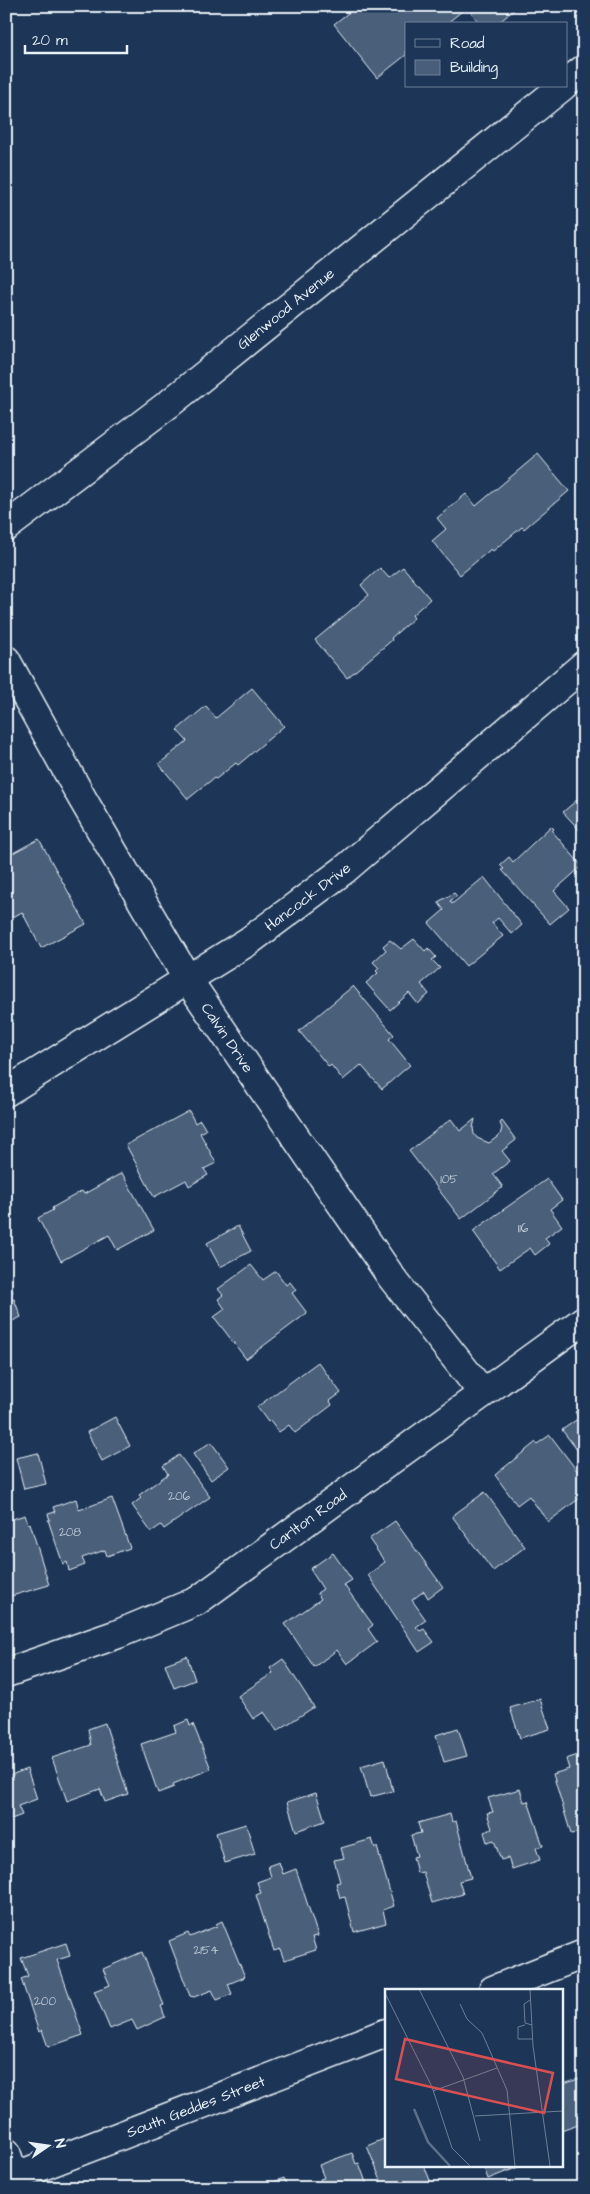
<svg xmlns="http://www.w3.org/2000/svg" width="590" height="2194" font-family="'Architects Daughter',sans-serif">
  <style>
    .building { fill: #495e7a; stroke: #e8f1f8 }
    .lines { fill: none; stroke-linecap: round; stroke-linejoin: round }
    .minor-casing { stroke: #e8f1f8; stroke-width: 31 }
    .secondary-casing { stroke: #e8f1f8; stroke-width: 31 }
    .minor { stroke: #1d3557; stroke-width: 28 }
    .secondary { stroke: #1d3557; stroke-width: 28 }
    .labels { text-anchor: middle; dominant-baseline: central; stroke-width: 5; stroke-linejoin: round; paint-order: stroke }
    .number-label { font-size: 12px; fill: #c0ccd8 }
    .street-label { font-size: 15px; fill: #e8f1f8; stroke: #1d3557 }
    .inset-river { fill: none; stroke: #5d7089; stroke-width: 2.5 }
    .inset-road { fill: none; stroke: #6e8097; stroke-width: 1 }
    .view { fill: #da5052; fill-opacity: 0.15; stroke: #da5052; stroke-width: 2.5 }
    .inset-edge { fill: none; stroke: #e8f1f8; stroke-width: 2.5 }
  </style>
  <rect width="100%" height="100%" fill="#1d3557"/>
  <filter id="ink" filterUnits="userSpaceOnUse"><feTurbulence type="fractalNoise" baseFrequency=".02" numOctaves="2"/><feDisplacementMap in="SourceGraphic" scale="10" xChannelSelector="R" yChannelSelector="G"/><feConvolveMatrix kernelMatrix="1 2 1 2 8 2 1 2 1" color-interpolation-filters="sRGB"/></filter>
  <g filter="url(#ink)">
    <g class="building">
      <path d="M 357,6 L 511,6 L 514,10 L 497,24 L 480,24 L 467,7 L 446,24 L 406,24 L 406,55 L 377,78 L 334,24 Z"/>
      <path d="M 538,454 L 569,491 L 524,529 L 522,527 L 493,551 L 491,549 L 460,575 L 432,541 L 446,529 L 437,518 L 466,494 L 476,506 Z"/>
      <path d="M 403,567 L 430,599 L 412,615 L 414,618 L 391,638 L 392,640 L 347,678 L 315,640 L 369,595 L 361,585 L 380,568 L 389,578 Z"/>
      <path d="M 252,688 L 284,726 L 238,765 L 236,763 L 216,779 L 214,778 L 188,799 L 159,764 L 187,741 L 177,730 L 206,706 L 216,718 Z"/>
      <path d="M 584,794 L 584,835 L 563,812 Z"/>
      <path d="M 551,826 L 554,829 L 552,831 L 582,866 L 554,891 L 569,908 L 550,924 L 502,870 L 504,869 L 500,865 L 509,857 L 513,862 Z"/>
      <path d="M 39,839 L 86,924 L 41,948 L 22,912 L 6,921 L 6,846 L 11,854 Z"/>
      <path d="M 484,877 L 522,925 L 512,934 L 498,918 L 492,923 L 503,936 L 466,966 L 429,923 L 444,910 L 438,902 L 454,893 L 457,896 L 450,901 L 452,904 Z"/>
      <path d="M 414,939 L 425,951 L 428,948 L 436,957 L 432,960 L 440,968 L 421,984 L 429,994 L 418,1004 L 409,993 L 390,1010 L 366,983 L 378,973 L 376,971 L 379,968 L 373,962 L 386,950 L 383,946 L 390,940 L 401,949 Z"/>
      <path d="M 353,986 L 394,1035 L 389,1039 L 410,1065 L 382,1089 L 361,1065 L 343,1080 L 331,1065 L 329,1067 L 299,1031 Z"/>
      <path d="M 189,1111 L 195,1123 L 200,1120 L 206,1130 L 200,1133 L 216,1163 L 204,1169 L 208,1175 L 189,1186 L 186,1180 L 154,1197 L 126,1145 Z"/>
      <path d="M 451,1119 L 460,1131 L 475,1119 L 473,1128 L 474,1134 L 477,1138 L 489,1143 L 500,1135 L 502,1128 L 500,1123 L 502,1121 L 516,1140 L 502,1151 L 510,1161 L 493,1174 L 503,1187 L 461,1219 L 409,1151 Z"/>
      <path d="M 122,1173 L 154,1230 L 117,1250 L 109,1235 L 61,1261 L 38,1218 L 53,1210 L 52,1208 L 82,1191 L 84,1194 Z"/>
      <path d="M 547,1179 L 562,1200 L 550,1209 L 562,1226 L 545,1238 L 549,1244 L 535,1255 L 530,1248 L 500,1269 L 473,1231 Z"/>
      <path d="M 238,1226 L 251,1251 L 220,1267 L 207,1243 Z"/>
      <path d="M 251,1265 L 263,1280 L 276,1271 L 286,1285 L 290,1282 L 296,1290 L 292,1293 L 307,1313 L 246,1359 L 214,1317 L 225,1309 L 218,1299 L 223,1295 L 218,1289 Z"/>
      <path d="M 6,1277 L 13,1292 L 6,1296 Z"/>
      <path d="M 14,1299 L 21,1317 L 6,1324 L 6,1302 Z"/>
      <path d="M 318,1362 L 341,1393 L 330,1401 L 332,1405 L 295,1433 L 289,1425 L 279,1432 L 270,1420 L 268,1422 L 257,1407 Z"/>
      <path d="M 584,1405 L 584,1459 L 562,1430 L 579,1418 L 575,1412 Z"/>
      <path d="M 115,1417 L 130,1446 L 102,1461 L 87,1432 Z"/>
      <path d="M 550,1435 L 584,1480 L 584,1495 L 548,1522 L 529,1496 L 517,1505 L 495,1475 L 536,1442 L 537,1444 Z"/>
      <path d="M 211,1442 L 229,1467 L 211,1480 L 193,1454 Z"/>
      <path d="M 38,1453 L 46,1484 L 24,1489 L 16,1458 Z"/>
      <path d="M 179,1455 L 210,1497 L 164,1529 L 161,1525 L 151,1532 L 132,1505 L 141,1498 L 139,1495 L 168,1474 L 163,1466 Z"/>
      <path d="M 485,1492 L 525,1547 L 493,1571 L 452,1516 Z"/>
      <path d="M 112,1498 L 130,1548 L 107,1556 L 105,1550 L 82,1558 L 85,1565 L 69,1571 L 67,1562 L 63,1564 L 48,1520 L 50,1520 L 48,1514 L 55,1512 L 53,1507 L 76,1499 L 79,1510 Z"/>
      <path d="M 25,1515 L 28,1524 L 30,1523 L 49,1585 L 8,1597 L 6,1591 L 6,1521 Z"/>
      <path d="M 395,1521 L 443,1587 L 428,1598 L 424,1591 L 412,1600 L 426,1620 L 416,1627 L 420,1631 L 424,1629 L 434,1642 L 419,1652 L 368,1575 L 385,1562 L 369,1539 Z"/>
      <path d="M 333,1553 L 352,1580 L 344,1585 L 373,1625 L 368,1629 L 377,1642 L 347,1664 L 337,1650 L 314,1667 L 285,1624 L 321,1599 L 317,1593 L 323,1589 L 310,1569 Z"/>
      <path d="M 187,1656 L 195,1680 L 174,1688 L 165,1664 Z"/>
      <path d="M 283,1659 L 314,1707 L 277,1731 L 264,1712 L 253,1719 L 238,1696 L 273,1673 L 270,1668 Z"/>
      <path d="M 540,1699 L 550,1729 L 520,1738 L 510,1708 Z"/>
      <path d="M 188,1720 L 190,1726 L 193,1724 L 211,1769 L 173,1784 L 174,1787 L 158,1793 L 141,1744 L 176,1732 L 174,1726 Z"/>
      <path d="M 105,1723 L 128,1794 L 105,1802 L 100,1789 L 67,1801 L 52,1758 L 91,1745 L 88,1729 Z"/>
      <path d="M 458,1728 L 467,1756 L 444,1762 L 436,1735 Z"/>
      <path d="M 584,1753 L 584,1841 L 580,1843 L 577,1833 L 571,1834 L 553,1774 L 569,1769 L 566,1759 Z"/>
      <path d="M 385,1759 L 393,1791 L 370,1797 L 361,1766 Z"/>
      <path d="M 27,1769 L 37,1799 L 18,1806 L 22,1815 L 6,1821 L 6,1770 L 8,1776 Z"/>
      <path d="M 520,1789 L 524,1802 L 528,1801 L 543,1846 L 536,1848 L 540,1860 L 512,1869 L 508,1858 L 501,1860 L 494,1840 L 487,1842 L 484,1832 L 492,1829 L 487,1813 L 493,1812 L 488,1798 Z"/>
      <path d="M 316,1793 L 325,1821 L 296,1831 L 287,1802 Z"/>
      <path d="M 450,1814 L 452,1822 L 456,1821 L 471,1878 L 459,1881 L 463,1894 L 432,1903 L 423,1872 L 417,1873 L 413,1857 L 417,1856 L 411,1835 L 421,1833 L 418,1823 Z"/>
      <path d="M 246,1824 L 255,1854 L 225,1863 L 216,1833 Z"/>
      <path d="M 372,1839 L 375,1848 L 377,1847 L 394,1906 L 383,1910 L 386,1923 L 354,1932 L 345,1897 L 340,1898 L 336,1883 L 340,1882 L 334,1860 L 344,1858 L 341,1848 Z"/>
      <path d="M 279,1862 L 283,1874 L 296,1869 L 318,1936 L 312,1937 L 316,1950 L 284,1960 L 280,1949 L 274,1951 L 256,1895 L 261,1893 L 257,1882 L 271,1877 L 268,1866 Z"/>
      <path d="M 222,1921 L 245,1977 L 228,1984 L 232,1994 L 217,2000 L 212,1990 L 194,1997 L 190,1996 L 169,1941 L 188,1933 L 190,1937 L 217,1926 L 216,1924 Z"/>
      <path d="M 66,1943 L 70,1956 L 57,1960 L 83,2035 L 48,2047 L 42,2030 L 39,2032 L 21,1979 L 28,1976 L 21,1958 Z"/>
      <path d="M 142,1952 L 164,2005 L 161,2006 L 165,2017 L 137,2030 L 132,2020 L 110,2029 L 94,1991 L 110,1985 L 103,1969 Z"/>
      <path d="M 584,2077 L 584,2123 L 561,2131 L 561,2085 Z"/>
      <path d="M 386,2138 L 386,2165 L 424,2165 L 433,2188 L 384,2188 L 367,2146 Z"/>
      <path d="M 352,2153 L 356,2164 L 359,2163 L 368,2188 L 323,2188 L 320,2179 L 324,2178 L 319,2165 Z"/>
      <path d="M 483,2165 L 523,2165 L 488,2179 Z"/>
      <path d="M 284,2178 L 288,2188 L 258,2188 Z"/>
    </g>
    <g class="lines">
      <g class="minor-casing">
        <g id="minor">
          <path d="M 566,83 L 584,69"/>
          <path d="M 6,527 L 170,403 L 563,86"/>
          <path d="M 6,660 L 82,798 L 188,980 L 392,1278 L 483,1393"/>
          <path d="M 6,1092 L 249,941 L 344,870 L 584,665"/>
          <path d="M 6,1673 L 118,1634 L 197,1601 L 584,1320"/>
          <path d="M 6,2152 L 18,2188"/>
        </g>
      </g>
      <g class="secondary-casing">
        <g id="secondary">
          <path d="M 493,1990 L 584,1954"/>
          <path d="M 6,2180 L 386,2033"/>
        </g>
      </g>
      <use href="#minor" class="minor"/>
      <use href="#secondary" class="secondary"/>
    </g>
  </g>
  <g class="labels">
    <g class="number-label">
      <text x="449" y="1179">105</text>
      <text x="523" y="1228">116</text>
      <text x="179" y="1496">206</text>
      <text x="70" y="1532">208</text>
      <text x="206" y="1950">2154</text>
      <text x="45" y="2001">200</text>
    </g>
    <g class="street-label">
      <text transform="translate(286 309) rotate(-39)">Glenwood Avenue</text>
      <text transform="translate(308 897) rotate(-37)">Hancock Drive</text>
      <text transform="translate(227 1038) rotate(56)">Calvin Drive</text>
      <text transform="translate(308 1520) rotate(-36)">Carlton Road</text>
      <text transform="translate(196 2107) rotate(-21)">South Geddes Street</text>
    </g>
  </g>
  <g transform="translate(385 1989)">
    <rect width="178" height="178" fill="#1d3557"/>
    <path class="inset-river" d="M 29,120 L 43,153 L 65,177"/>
    <path class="inset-road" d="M 34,0 L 78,88 L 95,152M 145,0 L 148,57 L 165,177M 0,4 L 47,98 L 67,159 L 85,177M 145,11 L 139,15 L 140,34 L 147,36M 75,15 L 82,30 L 97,44 L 122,101 L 130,177M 140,36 L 133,38 L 133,50 L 147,50M 48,102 L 112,79M 90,127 L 178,122"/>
    <path class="view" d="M 20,50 L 168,84 L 159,124 L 11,90 Z"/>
    <rect width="178" height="178" class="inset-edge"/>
  </g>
  <rect width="590" height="2194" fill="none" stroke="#1d3557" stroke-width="25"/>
  <rect x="12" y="12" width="565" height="2169" fill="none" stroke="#e8f1f8" stroke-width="2" filter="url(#ink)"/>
  <rect x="405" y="22" width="162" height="65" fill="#1d3557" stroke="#6e8097"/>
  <rect x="415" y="39" width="25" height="8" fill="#1d3557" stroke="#6e8097"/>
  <text x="450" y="48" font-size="15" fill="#e8f1f8">Road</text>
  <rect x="415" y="60" width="25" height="15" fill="#495e7a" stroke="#6e8097"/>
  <text x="450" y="72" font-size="15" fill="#e8f1f8">Building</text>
  <g transform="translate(48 2146) rotate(77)" stroke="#1d3557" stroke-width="4" paint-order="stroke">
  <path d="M0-4L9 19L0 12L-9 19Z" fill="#e8f1f8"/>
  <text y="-8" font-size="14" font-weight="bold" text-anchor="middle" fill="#e8f1f8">N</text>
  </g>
  <path d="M25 45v8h102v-8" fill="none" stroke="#e8f1f8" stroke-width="2.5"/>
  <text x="32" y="45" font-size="15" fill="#e8f1f8" stroke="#1d3557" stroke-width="4" paint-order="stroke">20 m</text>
</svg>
